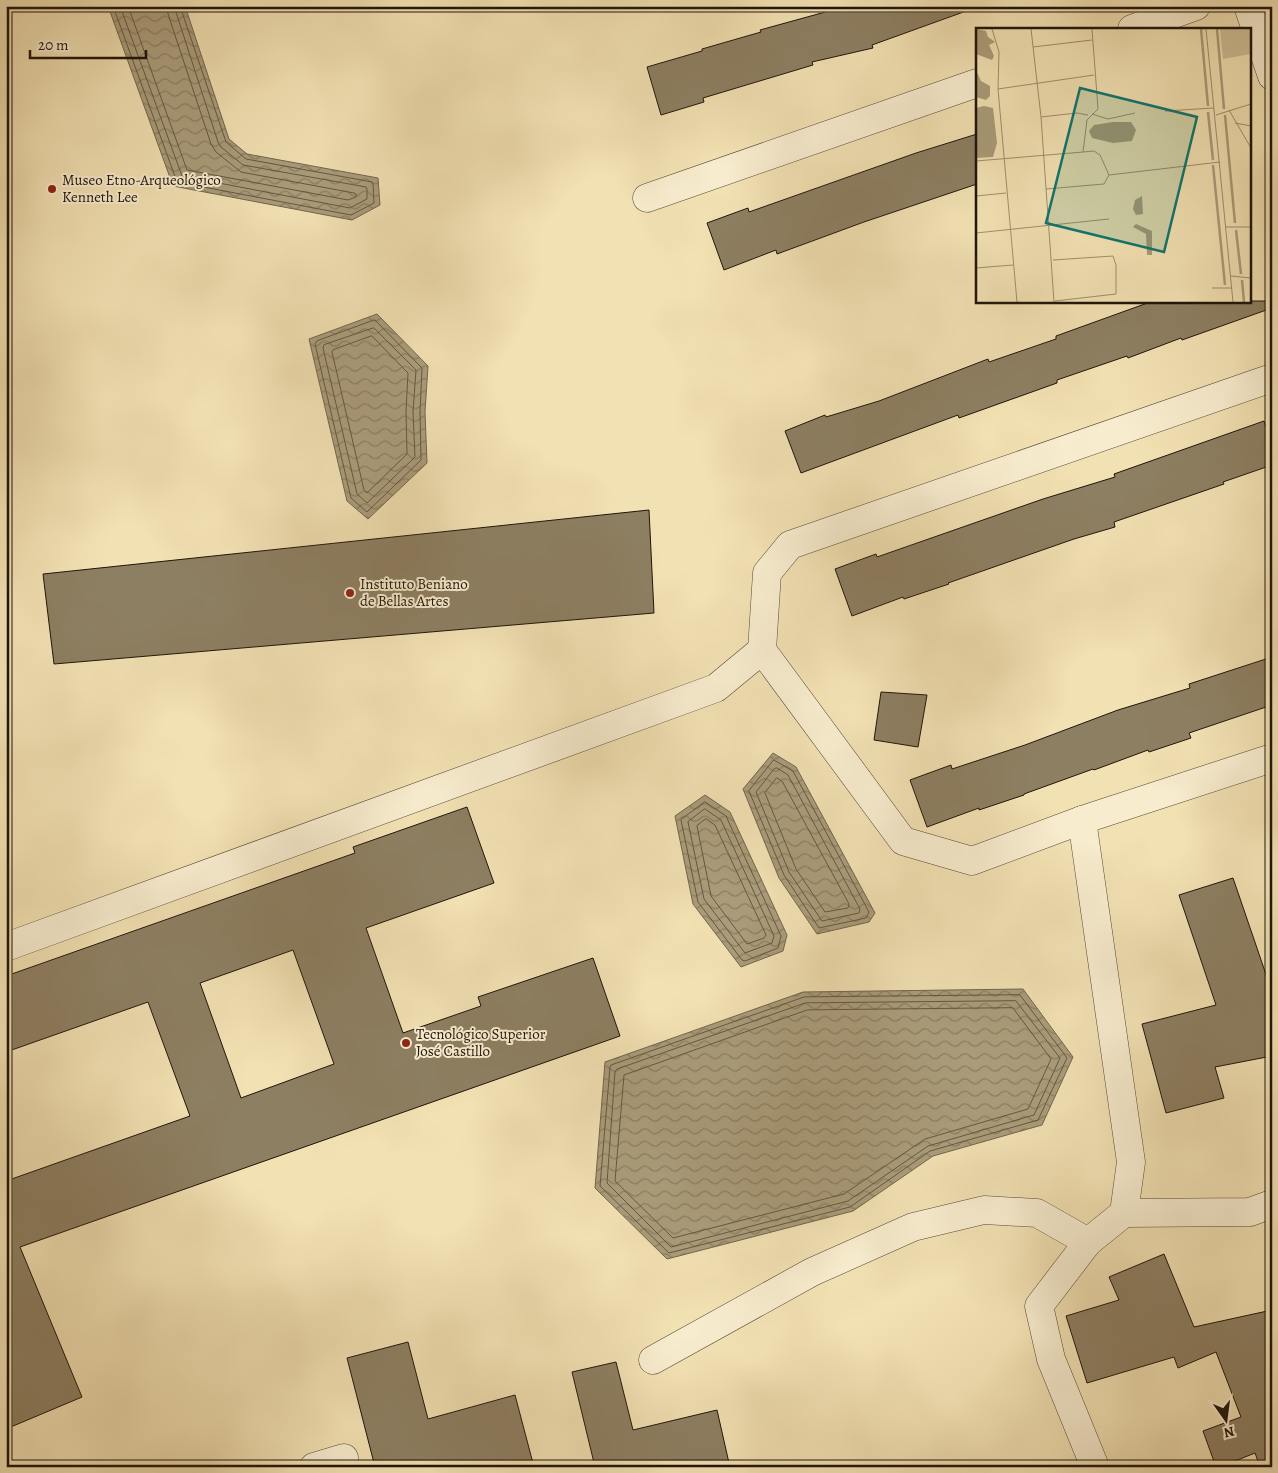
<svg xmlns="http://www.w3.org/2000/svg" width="1278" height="1473" font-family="Alegreya,serif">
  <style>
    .water { fill: url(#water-waves); stroke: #72664d }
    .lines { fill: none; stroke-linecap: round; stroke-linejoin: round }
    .shore { stroke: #645842; stroke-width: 1 }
    .building { fill: #8d7f62; stroke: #1f150a; fill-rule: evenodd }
    .minor-casing { stroke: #544834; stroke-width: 29 }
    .minor { stroke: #f7ecce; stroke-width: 28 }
    .poi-dot { fill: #8f2418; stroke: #f7ecce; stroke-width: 2 }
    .labels { text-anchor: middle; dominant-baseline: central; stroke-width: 4; stroke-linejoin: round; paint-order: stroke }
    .poi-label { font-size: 15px; fill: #1f150a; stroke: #f7ecce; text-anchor: start }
    .inset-river { fill: none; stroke: #aa9c7a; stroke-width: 2.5 }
    .inset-road { fill: none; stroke: #9e8f6f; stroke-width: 1 }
    .view { fill: #0f766e; fill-opacity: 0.15; stroke: #0f766e; stroke-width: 2.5 }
    .inset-edge { fill: none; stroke: #1f150a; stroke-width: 2.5 }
  </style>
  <defs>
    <pattern id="water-waves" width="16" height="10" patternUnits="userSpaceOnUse" patternTransform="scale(1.25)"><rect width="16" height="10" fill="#aa9c7a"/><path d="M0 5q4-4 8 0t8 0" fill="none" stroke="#8a7e62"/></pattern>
  </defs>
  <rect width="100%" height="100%" fill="#f2e1b3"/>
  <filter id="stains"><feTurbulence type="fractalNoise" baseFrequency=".004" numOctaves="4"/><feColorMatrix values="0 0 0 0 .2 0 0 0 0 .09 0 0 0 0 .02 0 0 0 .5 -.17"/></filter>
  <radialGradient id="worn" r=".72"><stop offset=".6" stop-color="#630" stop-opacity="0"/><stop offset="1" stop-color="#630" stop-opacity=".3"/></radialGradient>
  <g class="water">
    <path d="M 108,6 L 185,6 L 229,139 L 247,154 L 378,178 L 380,205 L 352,220 L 173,186 Z"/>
    <path d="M 377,314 L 428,366 L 425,412 L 427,463 L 368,519 L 347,501 L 309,339 Z"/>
    <path d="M 773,753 L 796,767 L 875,913 L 869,922 L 817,934 L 779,878 L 743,789 Z"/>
    <path d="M 705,795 L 730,812 L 787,935 L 783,951 L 741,967 L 693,904 L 675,816 Z"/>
    <path d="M 1023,989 L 1073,1057 L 1042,1125 L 933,1156 L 853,1211 L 667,1259 L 595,1188 L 605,1062 L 803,992 Z"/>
  </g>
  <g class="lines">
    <g class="shore">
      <path d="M 113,6 L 177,182 L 351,215 L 374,203 L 373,184 L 372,182 L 246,159 L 226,142 L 180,6"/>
      <path d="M 120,6 L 182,176 L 350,208 L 367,199 L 367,189 L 366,187 L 243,165 L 221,147 L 218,142 L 174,6"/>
      <path d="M 128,6 L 187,170 L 348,200 L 356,197 L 356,194 L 354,193 L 241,172 L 216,152 L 211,144 L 168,14 L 167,6"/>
      <path d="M 375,320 L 422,368 L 420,412 L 421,460 L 367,512 L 351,498 L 315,344 L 317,341 Z"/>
      <path d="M 374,328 L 416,370 L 413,412 L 415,457 L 367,503 L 357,494 L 323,348 L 324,345 Z"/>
      <path d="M 372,336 L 408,373 L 406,411 L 407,454 L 367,493 L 364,490 L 332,352 L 333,350 Z"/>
      <path d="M 774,760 L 793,771 L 869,912 L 866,918 L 819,928 L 784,875 L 749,791 Z"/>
      <path d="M 777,768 L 788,775 L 860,909 L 859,913 L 822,921 L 789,872 L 756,792 L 774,769 Z"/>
      <path d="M 777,778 L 782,781 L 849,904 L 848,908 L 825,912 L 796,869 L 765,793 Z"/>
      <path d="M 705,802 L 726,816 L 781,936 L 778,948 L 745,961 L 742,960 L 698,902 L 681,820 Z"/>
      <path d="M 705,809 L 721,820 L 774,936 L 772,943 L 745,953 L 704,899 L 688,822 Z"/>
      <path d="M 706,819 L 715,825 L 766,935 L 764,938 L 747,944 L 711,896 L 697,826 Z"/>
      <path d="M 1020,995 L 1067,1058 L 1038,1120 L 930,1151 L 850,1207 L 669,1253 L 600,1186 L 610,1067 L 611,1065 L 804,997 Z"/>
      <path d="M 1016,1001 L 1060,1058 L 1034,1115 L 928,1146 L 848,1201 L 671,1247 L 607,1183 L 615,1072 L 617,1069 L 805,1003 Z"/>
      <path d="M 1013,1008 L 1051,1059 L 1028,1109 L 925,1139 L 844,1194 L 673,1238 L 615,1181 L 624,1075 L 807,1010 Z"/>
    </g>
  </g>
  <g class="building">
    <path d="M 847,6 L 968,6 L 969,10 L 872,45 L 873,48 L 812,62 L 813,65 L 703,98 L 704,102 L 661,115 L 647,67 L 702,51 L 702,49 L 761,32 L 760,30 Z"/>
    <path d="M 977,134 L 977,184 L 864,222 L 777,254 L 776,250 L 724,270 L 707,223 L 748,208 L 749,212 L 916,153 Z"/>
    <path d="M 1153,301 L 1272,301 L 1272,308 L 1182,340 L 1181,338 L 1128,358 L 1127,356 L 1057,380 L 1057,383 L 959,418 L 958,415 L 801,473 L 785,431 L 825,415 L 826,417 L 879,401 L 988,359 L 989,362 L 1056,339 L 1056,336 Z"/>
    <path d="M 1264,421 L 1272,443 L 1272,465 L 1223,482 L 1224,484 L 1114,522 L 1115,527 L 1074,539 L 991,568 L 948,583 L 949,584 L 904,599 L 903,597 L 852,616 L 835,569 L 876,554 L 877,557 L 1043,499 L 1115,477 L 1114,474 Z"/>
    <path d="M 649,510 L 654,613 L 54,664 L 43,574 Z"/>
    <path d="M 1272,657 L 1272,705 L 1189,733 L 1191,738 L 1149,752 L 1148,750 L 1094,770 L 1093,769 L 1024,794 L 1024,795 L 979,810 L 979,808 L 927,827 L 910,780 L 951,765 L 952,769 L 1025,745 L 1118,710 L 1190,688 L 1189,684 Z"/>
    <path d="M 881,692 L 927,695 L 918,747 L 874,740 Z"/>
    <path d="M 467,807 L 494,883 L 366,928 L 403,1033 L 481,1006 L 478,997 L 593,958 L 620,1036 L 20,1247 L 82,1397 L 6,1429 L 6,1181 L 190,1116 L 148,1002 L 6,1052 L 6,976 L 355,853 L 353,847 ZM 293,950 L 334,1064 L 241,1098 L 200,983 Z"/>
    <path d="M 1233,878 L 1272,992 L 1272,1056 L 1215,1067 L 1224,1098 L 1166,1113 L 1142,1024 L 1216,1005 L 1179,895 Z"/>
    <path d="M 1164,1254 L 1194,1327 L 1272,1310 L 1272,1467 L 1260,1467 L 1255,1453 L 1220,1467 L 1216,1467 L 1203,1431 L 1241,1417 L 1216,1352 L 1178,1368 L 1174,1357 L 1087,1383 L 1066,1316 L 1119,1300 L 1109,1277 Z"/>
    <path d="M 408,1342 L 428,1419 L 515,1395 L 534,1467 L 375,1467 L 347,1358 Z"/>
    <path d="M 616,1362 L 633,1430 L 717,1410 L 729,1463 L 713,1467 L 595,1467 L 572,1372 Z"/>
  </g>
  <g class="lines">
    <g class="minor-casing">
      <g id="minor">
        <path d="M 1248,6 L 1272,76"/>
        <path d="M 1132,29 L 1196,6"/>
        <path d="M 647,198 L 977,83"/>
        <path d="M 1082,820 L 1272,758"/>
        <path d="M 6,947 L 716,688 L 762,650"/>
        <path d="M 1124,1213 L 1250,1212 L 1272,1204"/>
        <path d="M 653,1360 L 812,1272 L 913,1227 L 984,1210 L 1037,1213 L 1088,1242"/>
        <path d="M 314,1467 L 344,1458"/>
        <path d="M 1095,1467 L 1051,1359 L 1039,1306 L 1088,1242 L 1124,1213 L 1131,1162 L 1082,820 L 972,861 L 903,841 L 762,650 L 767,573 L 790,545 L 1272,378"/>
      </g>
    </g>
    <use href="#minor" class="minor"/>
  </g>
  <g class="poi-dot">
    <circle cx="52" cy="189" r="5"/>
    <circle cx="350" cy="593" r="5"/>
    <circle cx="406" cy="1043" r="5"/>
  </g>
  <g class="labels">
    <g class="poi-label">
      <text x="62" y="180">Museo Etno-Arqueológico<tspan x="62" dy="17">Kenneth Lee</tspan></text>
      <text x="360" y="584">Instituto Beniano<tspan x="360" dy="17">de Bellas Artes</tspan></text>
      <text x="416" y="1034">Tecnológico Superior<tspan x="416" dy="17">José Castillo</tspan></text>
    </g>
  </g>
  <g transform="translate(976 28)">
    <rect width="275" height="275" fill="#f2e1b3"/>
    <path d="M 244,1 L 275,1 L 275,26 L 247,31 Z" fill="#cebe96"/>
    <path d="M 0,1 L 10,3 L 12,9 L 19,14 L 13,17 L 18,28 L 16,32 L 0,26 ZM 0,42 L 5,53 L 14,58 L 14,68 L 10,72 L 0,69 ZM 8,78 L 17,80 L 21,115 L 17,129 L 0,130 L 0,80 ZM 137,94 L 155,94 L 160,102 L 156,113 L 137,115 L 116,110 L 113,103 L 118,97 ZM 166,168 L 167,186 L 160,187 L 157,181 L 159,172 ZM 160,196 L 176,203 L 176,227 L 171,227 L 170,206 L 157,199 Z" fill="#aa9c7a"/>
    <path class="inset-river" d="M 225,1 L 232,78M 241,1 L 248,81M 232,84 L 237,132M 249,87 L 259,195M 237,137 L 249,257M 260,202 L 265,246M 266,252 L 268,274"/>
    <path class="inset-road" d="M 16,1 L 23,24 L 22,61M 55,1 L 65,89 L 78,274M 230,1 L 257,274M 57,19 L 116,12M 253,82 L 275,120M 189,83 L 238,80M 116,86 L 132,91 L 159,85M 240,87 L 275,76M 65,89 L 101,85 L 112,87M 259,95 L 275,98M 0,133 L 107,124M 133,147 L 244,134M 70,161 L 128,156 L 133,147 L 124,127 L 118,123 L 107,124 L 111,92 L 122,81 L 116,1M 0,168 L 30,165M 250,199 L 275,199M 0,205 L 133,191M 77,232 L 137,228 L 140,237 L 140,266 L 79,273M 0,240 L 37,237M 255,248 L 275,250M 236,260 L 256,260M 41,274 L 22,61 L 118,47"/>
    <path class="view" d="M 104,60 L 221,89 L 188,224 L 70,195 Z"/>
    <rect width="275" height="275" class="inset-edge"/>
  </g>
  <rect width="1278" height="1473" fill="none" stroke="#f2e1b3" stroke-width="25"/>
  <rect x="8" y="8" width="1263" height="1458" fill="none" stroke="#1f150a" stroke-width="2.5"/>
  <rect x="12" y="12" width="1253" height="1448" fill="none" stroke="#1f150a"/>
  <g transform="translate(1226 1420) rotate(166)" stroke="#f7ecce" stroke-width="4" paint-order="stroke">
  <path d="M0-4L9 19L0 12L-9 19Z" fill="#1f150a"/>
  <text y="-8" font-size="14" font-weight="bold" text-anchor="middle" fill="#1f150a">N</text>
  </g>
  <path d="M30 50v8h116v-8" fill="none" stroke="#1f150a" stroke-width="2.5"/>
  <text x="38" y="50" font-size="15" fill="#1f150a" stroke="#f7ecce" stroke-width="4" paint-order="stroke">20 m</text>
  <rect width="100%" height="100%" filter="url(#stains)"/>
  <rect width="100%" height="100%" fill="url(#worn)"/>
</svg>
